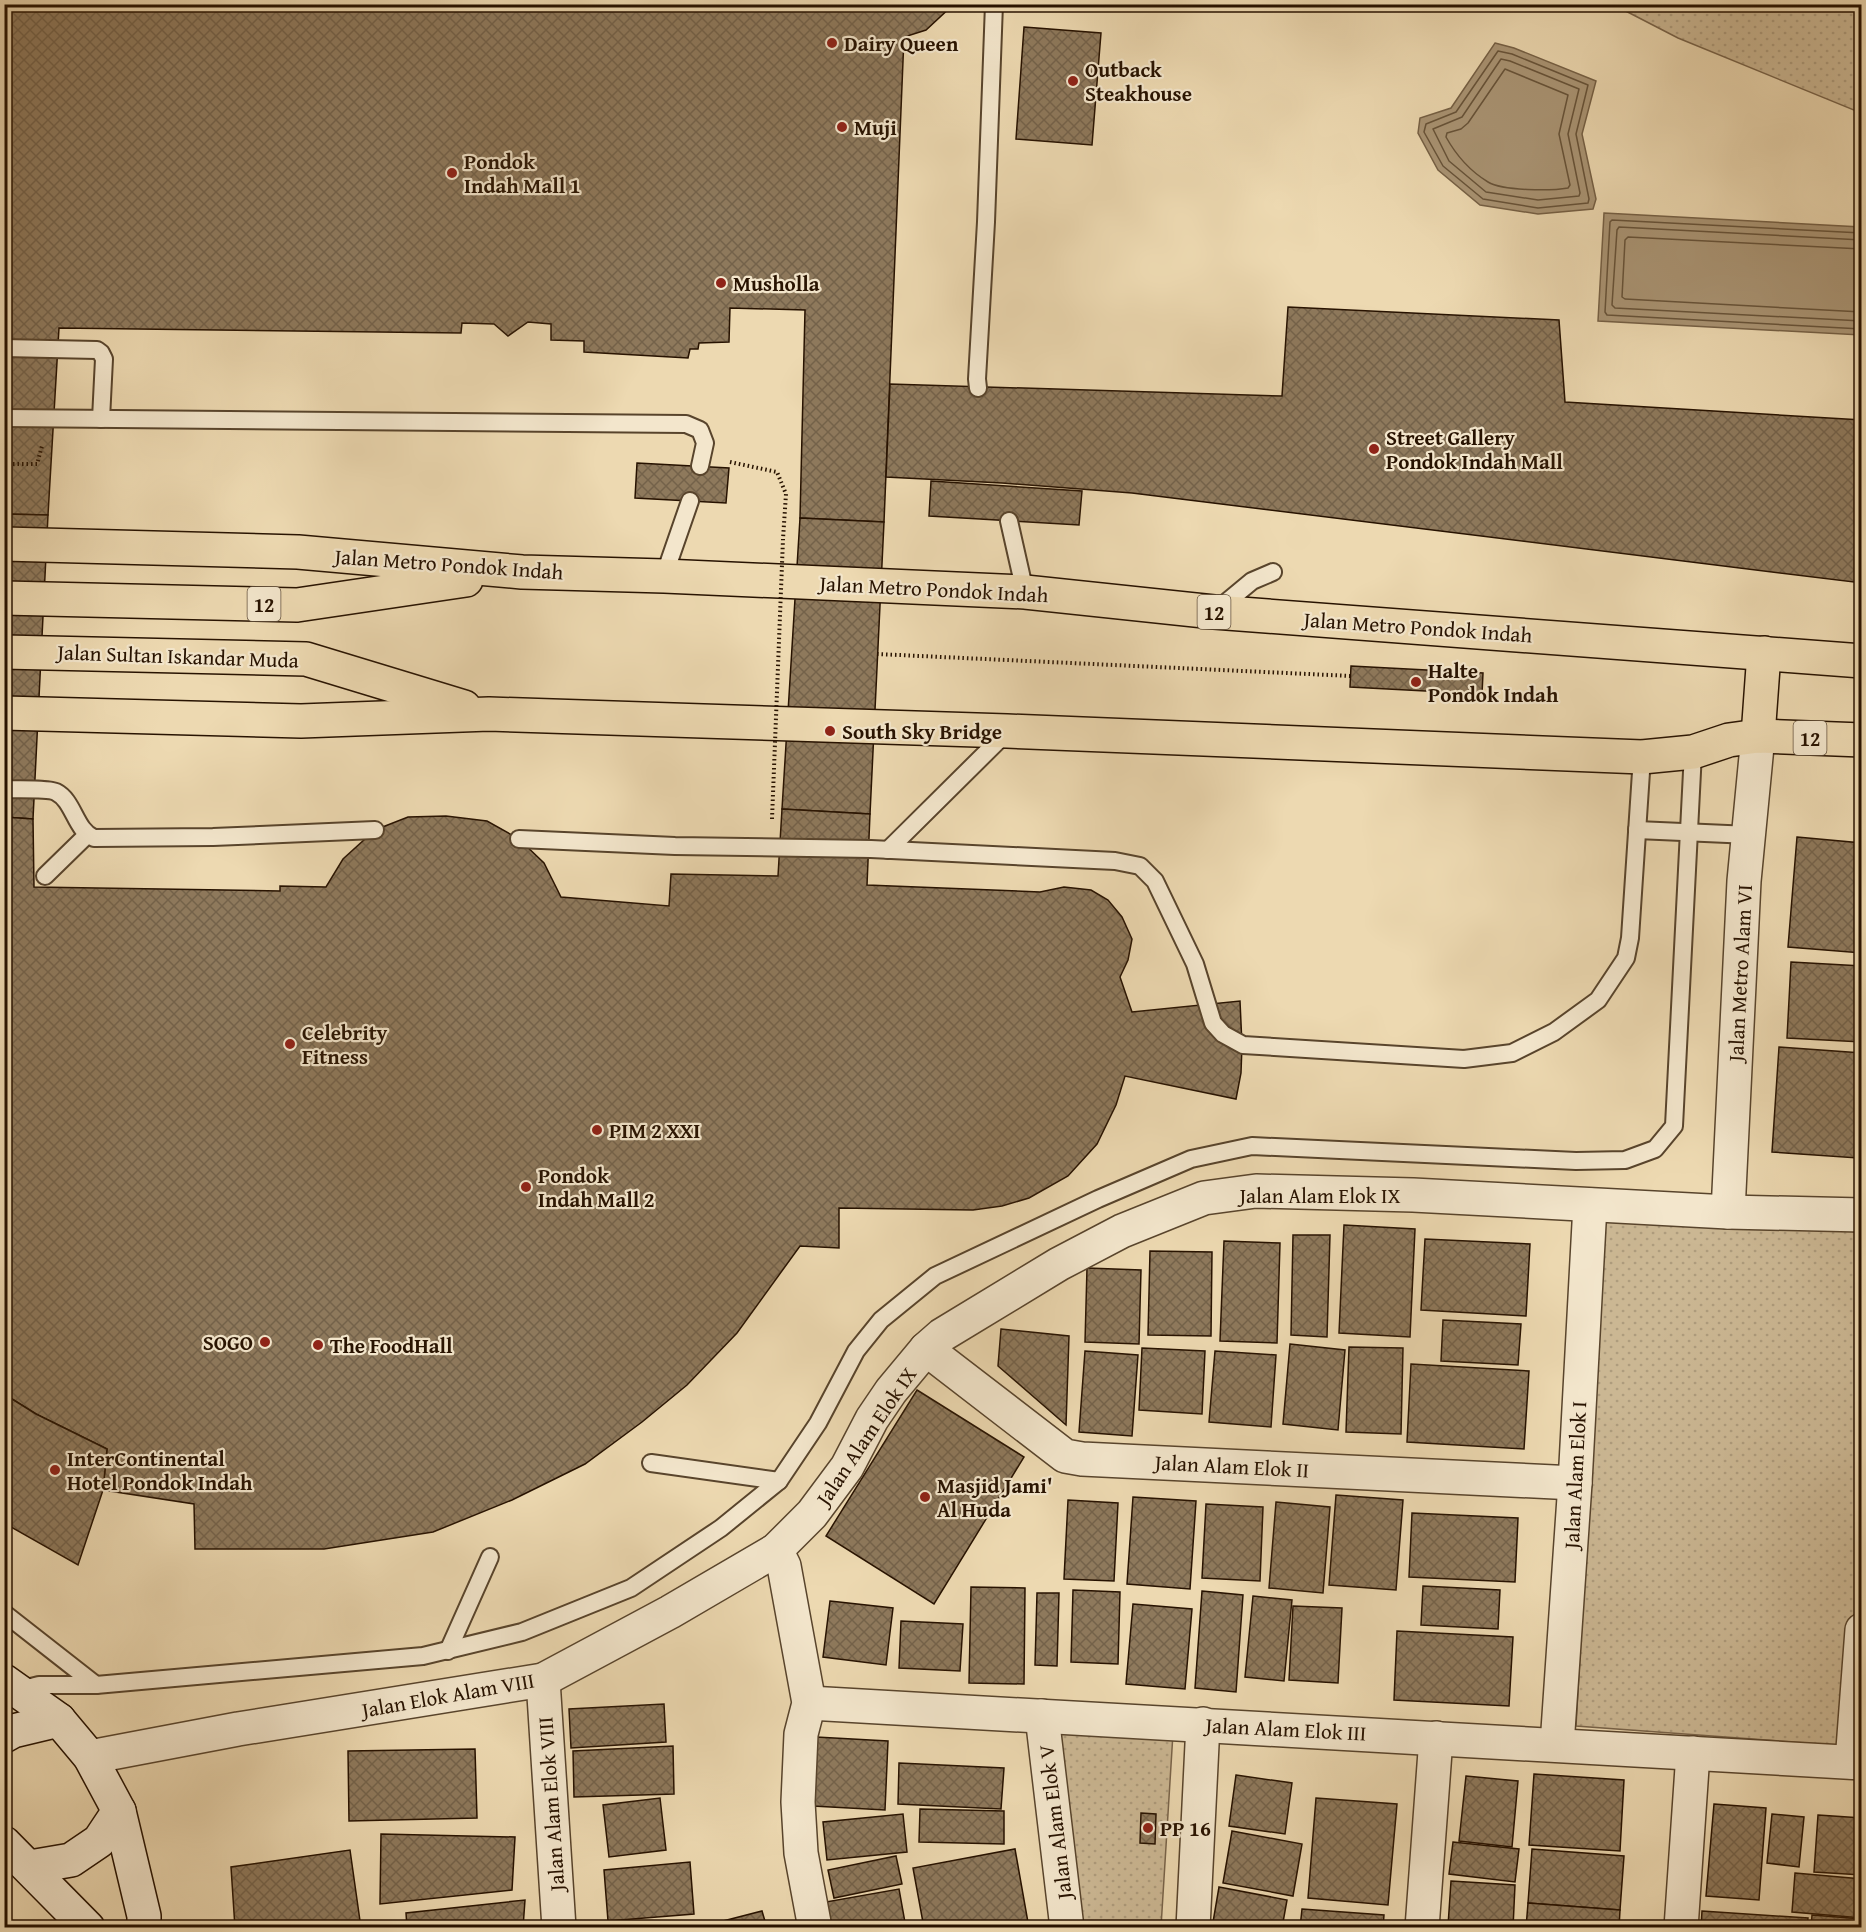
<svg xmlns="http://www.w3.org/2000/svg" width="1866" height="1932" font-family="'Gentium Book Plus',serif">
  <style>
    .green { fill: url(#green-dots); stroke: #79644a; stroke-width: 1.5 }
    .water { fill: #aa9575; stroke: #766146; stroke-width: 1.5 }
    .lines { fill: none; stroke-linecap: round; stroke-linejoin: round }
    .shore { stroke: #68543a; stroke-width: 1.5 }
    .building { fill: url(#building-cross-hatch); stroke: #271200; stroke-width: 1.5 }
    .lane-casing { stroke: #58442c; stroke-width: 20 }
    .street-casing { stroke: #58442c; stroke-width: 36 }
    .secondary-casing { stroke: #271200; stroke-width: 36 }
    .highway-casing { stroke: #271200; stroke-width: 36 }
    .path { stroke: #271200; stroke-width: 4; stroke-dasharray: 1.5 3; stroke-linecap: butt }
    .lane { stroke: #f3e6cc; stroke-width: 16 }
    .street { stroke: #f3e6cc; stroke-width: 33 }
    .secondary { stroke: #f3e6cc; stroke-width: 33 }
    .highway { stroke: #edd9b1; stroke-width: 33 }
    .path-bridge { stroke: #271200; stroke-width: 4; stroke-dasharray: 1.5 3; stroke-linecap: butt }
    .poi-dot { fill: #8f2418; stroke: #f3e6cc; stroke-width: 2 }
    .labels { text-anchor: middle; dominant-baseline: central; stroke-width: 4.5; stroke-linejoin: round; paint-order: stroke }
    .shield { fill: #f3e6cc; stroke: #64523d; stroke-width: 1.5 }
    .shield-label { font-size: 20px; font-weight: bold; fill: #271200 }
    .poi-label { font-size: 21px; font-weight: bold; fill: #271200; stroke: #f3e6cc; text-anchor: start }
    .street-label { font-size: 21px; fill: #271200; stroke: #f3e6cc }
  </style>
  <defs>
    <pattern id="green-dots" width="8" height="8" patternUnits="userSpaceOnUse" patternTransform="scale(1.5)"><rect width="8" height="8" fill="#cbb793"/><path d="M2 2h.1M6 6h.1" fill="none" stroke="#ae9c7d" stroke-width="1.8" stroke-linecap="round"/></pattern>
    <pattern id="building-cross-hatch" width="8" height="8" patternUnits="userSpaceOnUse" patternTransform="scale(1.5)"><rect width="8" height="8" fill="#8e795c"/><path d="M0 0l8 8M0 8l8-8" fill="none" stroke="#74624a"/></pattern>
  </defs>
  <rect width="100%" height="100%" fill="#edd9b1"/>
  <filter id="stains"><feTurbulence type="fractalNoise" baseFrequency=".00333" numOctaves="4"/><feColorMatrix values="0 0 0 0 .2 0 0 0 0 .09 0 0 0 0 .02 0 0 0 .5 -.17"/></filter>
  <radialGradient id="worn" r=".72"><stop offset=".6" stop-color="#630" stop-opacity="0"/><stop offset="1" stop-color="#630" stop-opacity=".3"/></radialGradient>
  <g class="green">
    <path d="M 1614,5 L 1861,5 L 1861,113 L 1678,38 Z"/>
    <path d="M 1605,1220 L 1861,1230 L 1862,1495 L 1847,1746 L 1576,1726 Z"/>
    <path d="M 1055,1732 L 1173,1733 L 1161,1927 L 1083,1927 Z"/>
  </g>
  <g class="water">
    <path d="M 1495,43 L 1514,48 L 1596,81 L 1582,134 L 1596,199 L 1593,209 L 1538,214 L 1480,205 L 1438,170 L 1418,133 L 1420,118 L 1451,108 Z"/>
    <path d="M 1604,213 L 1861,227 L 1861,335 L 1598,321 Z"/>
  </g>
  <g class="lines">
    <g class="shore">
      <path d="M 1498,51 L 1512,54 L 1588,85 L 1576,134 L 1589,199 L 1588,203 L 1538,208 L 1483,199 L 1443,166 L 1424,132 L 1426,124 L 1456,112 Z"/>
      <path d="M 1501,59 L 1510,61 L 1579,89 L 1568,134 L 1580,193 L 1579,196 L 1538,200 L 1486,192 L 1449,161 L 1433,129 L 1462,117 Z"/>
      <path d="M 1505,69 L 1568,95 L 1559,134 L 1570,185 L 1568,188 C 1551,191 1503,191 1488,182 C 1470,171 1456,155 1446,137 L 1447,133 L 1461,129 L 1468,123 Z"/>
      <path d="M 1862,233 L 1612,220 L 1610,222 L 1605,312 L 1607,315 L 1862,329"/>
      <path d="M 1862,240 L 1619,227 L 1617,230 L 1612,305 L 1615,308 L 1862,321"/>
      <path d="M 1862,249 L 1628,237 L 1625,240 L 1622,297 L 1625,299 L 1862,312"/>
    </g>
  </g>
  <g class="building">
    <path d="M 4,4 L 954,4 L 926,30 L 904,37 L 884,522 L 800,518 L 805,310 L 730,308 L 729,342 L 699,343 L 698,349 L 690,349 L 688,358 L 584,352 L 584,341 L 551,340 L 551,324 L 528,322 L 508,336 L 494,324 L 462,323 L 461,333 L 59,328 L 48,515 L 4,514 Z"/>
    <path d="M 1024,27 L 1101,33 L 1092,145 L 1016,139 Z"/>
    <path d="M 1288,307 L 1559,320 L 1565,402 L 1862,420 L 1862,583 L 1132,493 L 1002,483 L 886,477 L 890,384 L 1282,396 Z"/>
    <path d="M 637,463 L 729,468 L 726,503 L 635,498 Z"/>
    <path d="M 931,481 L 1082,491 L 1079,525 L 929,516 Z"/>
    <path d="M 4,514 L 48,515 L 33,819 L 4,817 Z"/>
    <path d="M 800,518 L 884,522 L 870,814 L 782,809 Z"/>
    <path d="M 1351,666 L 1483,673 L 1482,694 L 1350,687 Z"/>
    <path d="M 782,809 L 870,814 L 867,885 L 1040,892 L 1064,887 L 1091,890 L 1108,900 L 1122,917 L 1132,939 L 1128,960 L 1120,977 L 1132,1012 L 1240,1001 L 1242,1045 L 1241,1073 L 1236,1099 L 1125,1076 L 1116,1105 L 1097,1144 L 1068,1176 L 1029,1198 L 1002,1206 L 973,1210 L 839,1208 L 839,1248 L 800,1246 L 737,1333 L 687,1385 L 642,1422 L 585,1464 L 512,1500 L 433,1532 L 324,1549 L 195,1549 L 194,1504 L 103,1490 L 107,1449 L 36,1414 L 4,1394 L 4,817 L 33,819 L 34,887 L 280,891 L 280,886 L 326,887 L 343,859 L 375,830 L 408,817 L 446,816 L 487,821 L 519,839 L 544,863 L 561,897 L 669,906 L 671,874 L 778,876 Z"/>
    <path d="M 1797,837 L 1862,843 L 1862,953 L 1788,947 Z"/>
    <path d="M 1791,962 L 1862,966 L 1862,1042 L 1787,1038 Z"/>
    <path d="M 1779,1047 L 1862,1053 L 1862,1099 L 1858,1158 L 1772,1152 Z"/>
    <path d="M 1344,1225 L 1415,1229 L 1410,1337 L 1339,1333 Z"/>
    <path d="M 1293,1235 L 1330,1235 L 1327,1337 L 1291,1335 Z"/>
    <path d="M 1425,1239 L 1530,1244 L 1526,1316 L 1421,1310 Z"/>
    <path d="M 1224,1241 L 1280,1243 L 1277,1343 L 1220,1341 Z"/>
    <path d="M 1150,1251 L 1212,1252 L 1211,1336 L 1148,1335 Z"/>
    <path d="M 1087,1268 L 1141,1270 L 1139,1344 L 1085,1342 Z"/>
    <path d="M 1443,1320 L 1521,1324 L 1518,1365 L 1441,1361 Z"/>
    <path d="M 1001,1329 L 1069,1336 L 1066,1425 L 998,1366 Z"/>
    <path d="M 1290,1344 L 1345,1350 L 1338,1430 L 1283,1424 Z"/>
    <path d="M 1349,1347 L 1403,1348 L 1401,1434 L 1346,1432 Z"/>
    <path d="M 1142,1348 L 1205,1351 L 1202,1414 L 1139,1410 Z"/>
    <path d="M 1085,1351 L 1138,1355 L 1132,1436 L 1079,1432 Z"/>
    <path d="M 1215,1351 L 1276,1355 L 1271,1427 L 1209,1422 Z"/>
    <path d="M 1411,1364 L 1529,1371 L 1524,1449 L 1407,1442 Z"/>
    <path d="M 917,1390 L 1024,1457 L 934,1604 L 826,1536 Z"/>
    <path d="M 4,1394 L 36,1414 L 107,1449 L 103,1490 L 78,1565 L 4,1523 Z"/>
    <path d="M 1336,1495 L 1403,1500 L 1396,1590 L 1329,1585 Z"/>
    <path d="M 1133,1497 L 1196,1501 L 1190,1589 L 1127,1584 Z"/>
    <path d="M 1068,1500 L 1118,1503 L 1114,1581 L 1064,1579 Z"/>
    <path d="M 1276,1502 L 1330,1507 L 1323,1593 L 1269,1588 Z"/>
    <path d="M 1206,1504 L 1263,1507 L 1260,1581 L 1202,1578 Z"/>
    <path d="M 1412,1513 L 1518,1518 L 1515,1582 L 1409,1577 Z"/>
    <path d="M 1423,1586 L 1500,1590 L 1498,1629 L 1421,1625 Z"/>
    <path d="M 971,1587 L 1025,1588 L 1024,1684 L 969,1683 Z"/>
    <path d="M 1073,1590 L 1120,1592 L 1118,1664 L 1071,1662 Z"/>
    <path d="M 1202,1591 L 1243,1595 L 1236,1692 L 1195,1688 Z"/>
    <path d="M 1037,1593 L 1059,1593 L 1057,1666 L 1035,1665 Z"/>
    <path d="M 1253,1596 L 1292,1600 L 1284,1681 L 1245,1677 Z"/>
    <path d="M 830,1601 L 893,1608 L 886,1665 L 823,1657 Z"/>
    <path d="M 1133,1604 L 1192,1609 L 1185,1689 L 1126,1684 Z"/>
    <path d="M 1293,1606 L 1342,1608 L 1338,1683 L 1289,1680 Z"/>
    <path d="M 901,1621 L 963,1624 L 960,1671 L 899,1668 Z"/>
    <path d="M 1397,1631 L 1513,1637 L 1509,1706 L 1394,1700 Z"/>
    <path d="M 664,1704 L 666,1742 L 571,1748 L 569,1709 Z"/>
    <path d="M 816,1737 L 888,1741 L 885,1810 L 813,1806 Z"/>
    <path d="M 673,1746 L 674,1794 L 574,1797 L 573,1751 Z"/>
    <path d="M 475,1749 L 477,1818 L 349,1821 L 348,1751 Z"/>
    <path d="M 899,1763 L 1004,1768 L 1001,1809 L 898,1804 Z"/>
    <path d="M 1534,1774 L 1624,1780 L 1620,1851 L 1529,1845 Z"/>
    <path d="M 1236,1775 L 1292,1783 L 1285,1834 L 1229,1826 Z"/>
    <path d="M 1466,1776 L 1518,1781 L 1512,1847 L 1459,1841 Z"/>
    <path d="M 660,1798 L 666,1850 L 609,1857 L 603,1805 Z"/>
    <path d="M 1316,1798 L 1397,1804 L 1388,1905 L 1308,1898 Z"/>
    <path d="M 1714,1804 L 1766,1808 L 1759,1900 L 1706,1896 Z"/>
    <path d="M 920,1809 L 1004,1811 L 1004,1844 L 919,1842 Z"/>
    <path d="M 1141,1813 L 1156,1814 L 1155,1844 L 1140,1843 Z"/>
    <path d="M 903,1814 L 907,1852 L 827,1860 L 823,1822 Z"/>
    <path d="M 1772,1814 L 1804,1817 L 1799,1867 L 1767,1863 Z"/>
    <path d="M 1818,1815 L 1862,1818 L 1862,1875 L 1814,1872 Z"/>
    <path d="M 1232,1831 L 1302,1844 L 1293,1896 L 1223,1883 Z"/>
    <path d="M 381,1834 L 515,1837 L 512,1890 L 380,1904 Z"/>
    <path d="M 1453,1842 L 1519,1849 L 1515,1882 L 1449,1874 Z"/>
    <path d="M 1015,1849 L 1029,1928 L 924,1928 L 913,1868 Z"/>
    <path d="M 1532,1849 L 1624,1856 L 1620,1910 L 1528,1903 Z"/>
    <path d="M 350,1850 L 361,1928 L 235,1928 L 231,1867 Z"/>
    <path d="M 896,1856 L 902,1884 L 834,1898 L 828,1870 Z"/>
    <path d="M 690,1862 L 694,1914 L 608,1921 L 604,1870 Z"/>
    <path d="M 1795,1873 L 1862,1879 L 1862,1918 L 1792,1912 Z"/>
    <path d="M 1451,1881 L 1515,1885 L 1513,1928 L 1448,1926 Z"/>
    <path d="M 1219,1887 L 1287,1900 L 1282,1928 L 1212,1928 Z"/>
    <path d="M 899,1889 L 906,1928 L 824,1928 L 820,1903 Z"/>
    <path d="M 525,1900 L 523,1928 L 407,1928 L 406,1913 Z"/>
    <path d="M 1528,1903 L 1620,1910 L 1619,1928 L 1526,1928 Z"/>
    <path d="M 1302,1909 L 1384,1915 L 1383,1928 L 1300,1928 Z"/>
    <path d="M 762,1911 L 767,1928 L 696,1928 Z"/>
    <path d="M 1702,1911 L 1808,1918 L 1807,1928 L 1701,1928 Z"/>
    <path d="M 1812,1915 L 1862,1919 L 1862,1928 L 1811,1928 Z"/>
  </g>
  <g class="lines">
    <g class="lane-casing">
      <g id="lane">
        <path d="M 4,348 L 97,350 L 101,353 L 104,359 L 101,419"/>
        <path d="M 978,388 L 977,379 L 986,222 L 994,4"/>
        <path d="M 4,418 L 686,424 L 700,430 L 705,443 L 700,466"/>
        <path d="M 1009,521 L 1025,592"/>
        <path d="M 664,576 L 690,501"/>
        <path d="M 1217,610 L 1252,581 L 1273,572"/>
        <path d="M 4,789 C 15,790 48,788 56,792 C 74,801 75,830 94,838 L 213,837 L 375,830"/>
        <path d="M 1637,830 L 1750,835"/>
        <path d="M 519,839 L 675,846 L 871,849 L 1115,861 L 1140,866 L 1155,881 L 1195,964 L 1213,1023 L 1223,1034 L 1243,1045 L 1464,1059 L 1512,1053 L 1554,1032 L 1598,1000 L 1626,958 L 1630,938 L 1642,757"/>
        <path d="M 888,850 L 1007,732"/>
        <path d="M 45,876 L 87,835"/>
        <path d="M 651,1463 L 779,1481"/>
        <path d="M 4,1613 L 96,1685"/>
        <path d="M 448,1651 L 490,1557"/>
        <path d="M 19,1690 L 39,1685 L 96,1685 L 423,1656 L 522,1632 L 631,1588 L 721,1528 L 779,1481 L 818,1423 L 856,1351 L 881,1320 L 935,1276 L 1098,1199 L 1191,1159 L 1252,1146 L 1576,1161 L 1625,1160 L 1655,1149 L 1674,1126 L 1693,752"/>
      </g>
    </g>
    <g class="street-casing">
      <g id="street">
        <path d="M 1728,1212 L 1744,881 L 1758,736"/>
        <path d="M 926,1349 L 1065,1456 L 1082,1459 L 1575,1483"/>
        <path d="M 776,1550 L 784,1566 L 809,1703 L 801,1734 L 798,1802 L 801,1853 L 815,1928"/>
        <path d="M 543,1680 L 559,1928"/>
        <path d="M 809,1703 L 1862,1763"/>
        <path d="M 1042,1716 L 1067,1928"/>
        <path d="M 1557,1745 L 1575,1483 L 1590,1205"/>
        <path d="M 90,1757 L 238,1729 L 543,1680 L 670,1612 L 776,1550 L 812,1514 L 847,1467 L 872,1419 L 891,1391 L 926,1349 L 942,1335 L 1059,1264 L 1122,1231 L 1204,1198 L 1256,1191 L 1413,1195 L 1728,1212 L 1862,1215"/>
        <path d="M 1852,1762 L 1862,1630"/>
        <path d="M 1193,1928 L 1203,1724"/>
        <path d="M 1422,1928 L 1436,1738"/>
        <path d="M 1681,1928 L 1693,1753"/>
      </g>
    </g>
    <g class="secondary-casing">
      <g id="secondary">
        <path d="M 4,1681 L 59,1720 L 90,1757 L 119,1811 L 144,1916 L 144,1928"/>
        <path d="M 4,1736 L 13,1731 L 59,1720"/>
        <path d="M 4,1843 L 88,1928"/>
        <path d="M 30,1867 L 71,1860 L 99,1841 L 119,1811"/>
      </g>
    </g>
    <g class="highway-casing">
      <g id="highway">
        <path d="M 4,544 L 298,552 L 522,572 L 664,576 L 1025,592 L 1214,612 L 1862,661"/>
        <path d="M 4,598 L 297,605 L 466,580"/>
        <path d="M 4,652 L 306,659 L 464,707"/>
        <path d="M 4,713 L 301,721 L 489,714 L 1007,731 L 1642,757 L 1693,752 L 1729,740 L 1758,736 L 1862,740"/>
        <path d="M 1758,736 L 1764,653"/>
      </g>
    </g>
    <g class="path">
      <path d="M 730,462 L 777,472 L 786,494 L 783,539"/>
      <path d="M 4,464 L 37,464 L 42,446"/>
      <path d="M 877,654 L 1351,676"/>
      <path d="M 4,754 L 8,754 L 11,761"/>
    </g>
    <use href="#lane" class="lane"/>
    <use href="#street" class="street"/>
    <use href="#secondary" class="secondary"/>
    <use href="#highway" class="highway"/>
    <path class="path-bridge" d="M 772,819 L 783,539"/>
  </g>
  <g class="poi-dot">
    <circle cx="832" cy="43" r="6"/>
    <circle cx="1073" cy="81" r="6"/>
    <circle cx="842" cy="127" r="6"/>
    <circle cx="452" cy="173" r="6"/>
    <circle cx="721" cy="283" r="6"/>
    <circle cx="1374" cy="449" r="6"/>
    <circle cx="1416" cy="682" r="6"/>
    <circle cx="830" cy="731" r="6"/>
    <circle cx="290" cy="1044" r="6"/>
    <circle cx="597" cy="1130" r="6"/>
    <circle cx="526" cy="1187" r="6"/>
    <circle cx="265" cy="1342" r="6"/>
    <circle cx="318" cy="1345" r="6"/>
    <circle cx="55" cy="1470" r="6"/>
    <circle cx="925" cy="1497" r="6"/>
    <circle cx="1148" cy="1828" r="6"/>
  </g>
  <g class="labels">
    <g class="shield">
      <rect x="247.5" y="587" width="33" height="34" rx="4.5"/>
      <rect x="1197.5" y="595" width="33" height="34" rx="4.5"/>
      <rect x="1793.5" y="721" width="33" height="34" rx="4.5"/>
    </g>
    <g class="shield-label">
      <text x="264" y="604">12</text>
      <text x="1214" y="612">12</text>
      <text x="1810" y="738">12</text>
    </g>
    <g class="poi-label">
      <text x="844" y="43">Dairy Queen</text>
      <text x="1085" y="69">Outback<tspan x="1085" dy="24">Steakhouse</tspan></text>
      <text x="854" y="127">Muji</text>
      <text x="464" y="161">Pondok<tspan x="464" dy="24">Indah Mall 1</tspan></text>
      <text x="733" y="283">Musholla</text>
      <text x="1386" y="437">Street Gallery<tspan x="1386" dy="24">Pondok Indah Mall</tspan></text>
      <text x="1428" y="670">Halte<tspan x="1428" dy="24">Pondok Indah</tspan></text>
      <text x="842" y="731">South Sky Bridge</text>
      <text x="302" y="1032">Celebrity<tspan x="302" dy="24">Fitness</tspan></text>
      <text x="609" y="1130">PIM 2 XXI</text>
      <text x="538" y="1175">Pondok<tspan x="538" dy="24">Indah Mall 2</tspan></text>
      <text x="253" y="1342" text-anchor="end">SOGO</text>
      <text x="330" y="1345">The FoodHall</text>
      <text x="67" y="1458">InterContinental<tspan x="67" dy="24">Hotel Pondok Indah</tspan></text>
      <text x="937" y="1485">Masjid Jami'<tspan x="937" dy="24">Al Huda</tspan></text>
      <text x="1160" y="1828">PP 16</text>
    </g>
    <g class="street-label">
      <text transform="translate(449 564) rotate(4)">Jalan Metro Pondok Indah</text>
      <text transform="translate(934 589) rotate(3)">Jalan Metro Pondok Indah</text>
      <text transform="translate(1418 627) rotate(4)">Jalan Metro Pondok Indah</text>
      <text transform="translate(178 656) rotate(2)">Jalan Sultan Iskandar Muda</text>
      <text transform="translate(1740 973) rotate(-87)">Jalan Metro Alam VI</text>
      <text x="1320" y="1195">Jalan Alam Elok IX</text>
      <text transform="translate(866 1436) rotate(-56)">Jalan Alam Elok IX</text>
      <text transform="translate(1232 1466) rotate(3)">Jalan Alam Elok II</text>
      <text transform="translate(1575 1475) rotate(-87)">Jalan Alam Elok I</text>
      <text transform="translate(448 1695) rotate(-10)">Jalan Elok Alam VIII</text>
      <text transform="translate(1286 1729) rotate(3)">Jalan Alam Elok III</text>
      <text transform="translate(551 1804) rotate(-94)">Jalan Alam Elok VIII</text>
      <text transform="translate(1055 1822) rotate(-97)">Jalan Alam Elok V</text>
    </g>
  </g>
  <rect width="1866" height="1932" fill="none" stroke="#edd9b1" stroke-width="24"/>
  <rect x="6" y="6" width="1854" height="1920" fill="none" stroke="#271200" stroke-width="3"/>
  <rect x="12" y="12" width="1842" height="1908" fill="none" stroke="#271200" stroke-width="1.5"/>
  <rect width="100%" height="100%" filter="url(#stains)"/>
  <rect width="100%" height="100%" fill="url(#worn)"/>
</svg>
